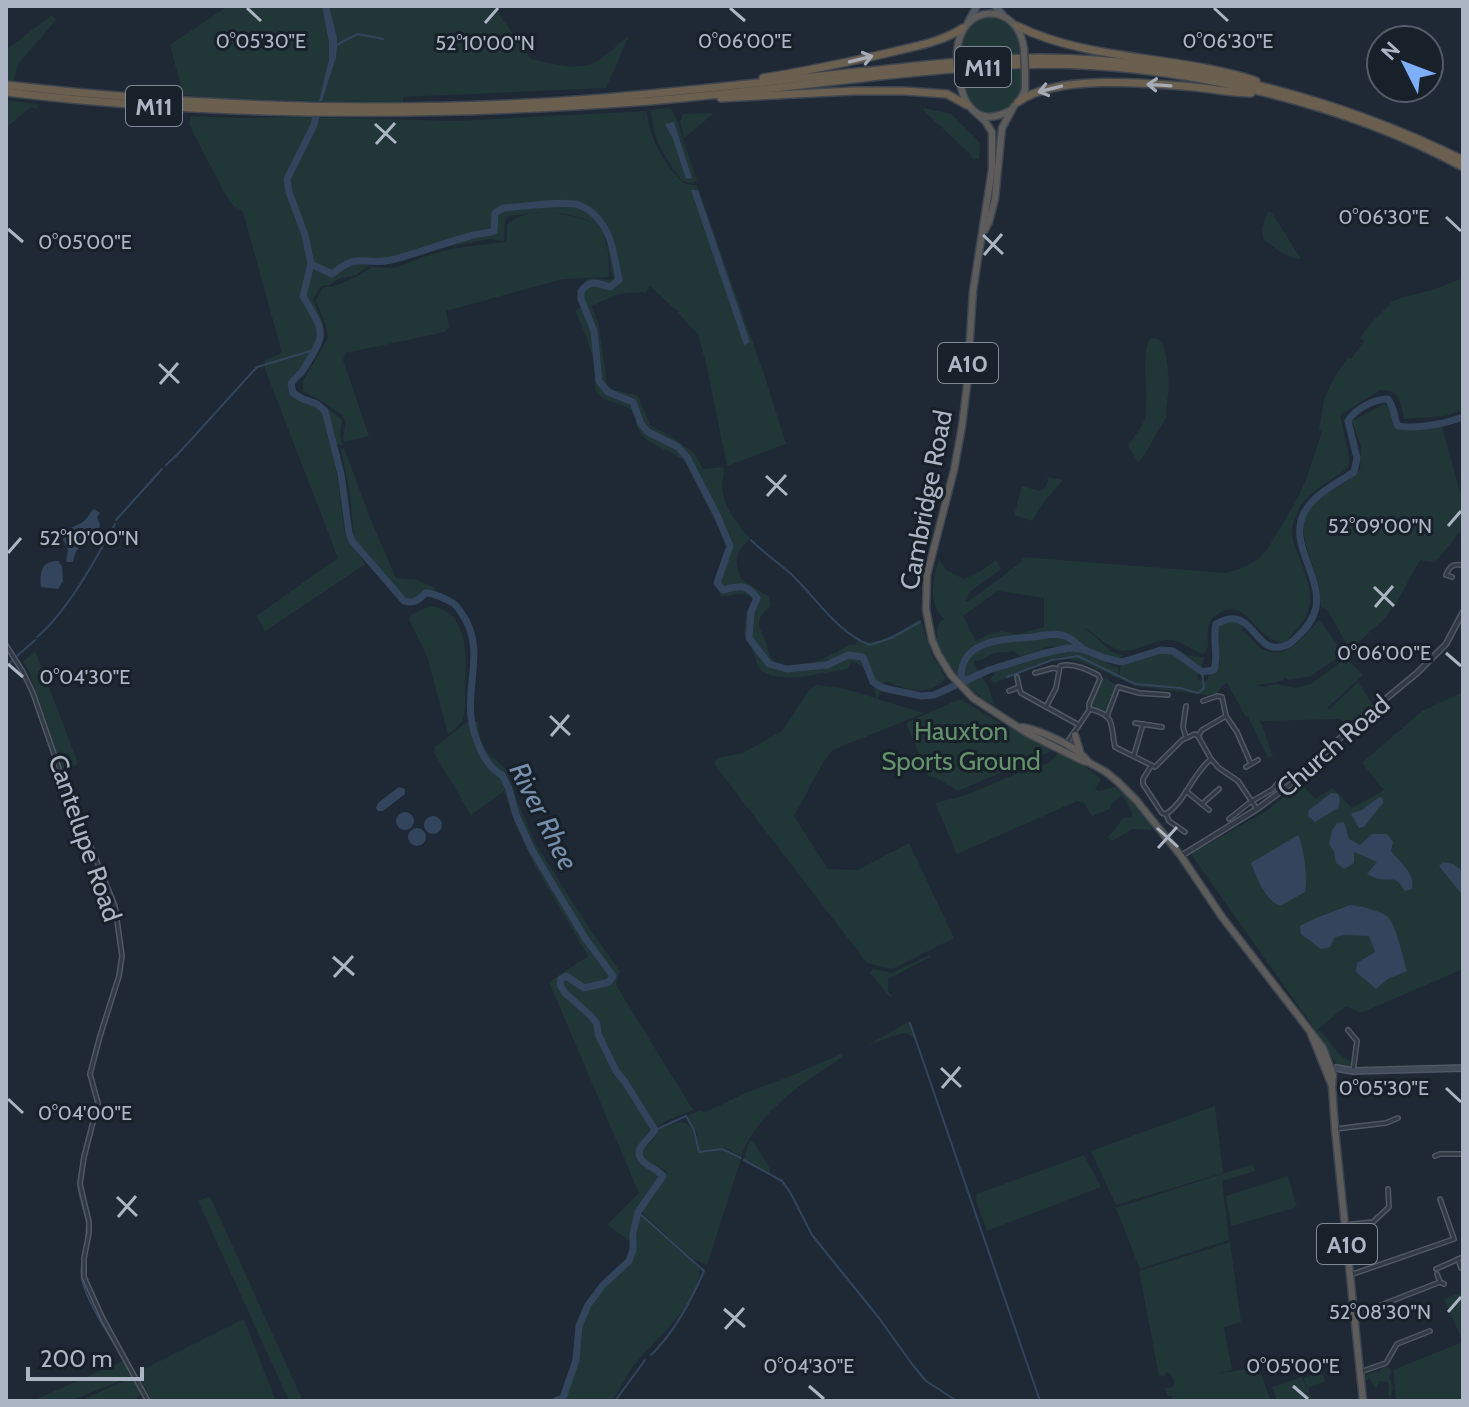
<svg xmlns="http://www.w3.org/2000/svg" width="1469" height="1407" font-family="Cabin,sans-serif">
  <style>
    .green { fill: #213637; fill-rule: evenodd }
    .water { fill: #32455c }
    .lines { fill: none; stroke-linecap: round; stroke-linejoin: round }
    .stream { stroke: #32455c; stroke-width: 2 }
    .river { stroke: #32455c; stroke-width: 7 }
    .minor-casing { stroke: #4f5864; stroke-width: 6 }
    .tertiary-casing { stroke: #4f5864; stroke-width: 7 }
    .secondary-casing { stroke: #4f5864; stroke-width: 8 }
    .primary-casing { stroke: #3b444f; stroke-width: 9 }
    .trunk-casing { stroke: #3d4550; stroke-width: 9 }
    .motorway-casing { stroke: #3d4550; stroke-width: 10 }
    .minor { stroke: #323a45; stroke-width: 3 }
    .tertiary { stroke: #323a45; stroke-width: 4 }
    .secondary { stroke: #404a58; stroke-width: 5 }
    .primary { stroke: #505a66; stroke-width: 6 }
    .trunk { stroke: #5e5c5a; stroke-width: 6 }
    .motorway { stroke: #6b5f4f; stroke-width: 7 }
    .trunk-bridge-casing { stroke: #3d4550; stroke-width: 9; stroke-linecap: butt }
    .trunk-bridge { stroke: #5e5c5a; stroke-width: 6 }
    .oneway { stroke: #a5acb7 }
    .ticks { fill: none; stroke: #abb5c3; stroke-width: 3 }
    .labels { text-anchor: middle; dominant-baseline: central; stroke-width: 6; stroke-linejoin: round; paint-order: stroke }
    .shield { fill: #182029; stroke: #7f8895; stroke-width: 2 }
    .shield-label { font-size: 24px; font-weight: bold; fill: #abb5c3 }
    .street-label { font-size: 26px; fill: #abb5c3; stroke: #182029 }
    .park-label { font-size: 26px; fill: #64926d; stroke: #182029 }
    .water-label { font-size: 28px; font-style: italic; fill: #748eab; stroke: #182029 }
    .ticks-label { font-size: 20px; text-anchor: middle; fill: #abb5c3; stroke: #182029; stroke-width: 6; stroke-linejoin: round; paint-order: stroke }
  </style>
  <rect width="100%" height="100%" fill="#1f2935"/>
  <g class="green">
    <path d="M 322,6 L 329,43 L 329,59 L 319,101 L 236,99 L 170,94 L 182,90 L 170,45 L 228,6 Z"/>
    <path d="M 329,6 L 493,6 L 531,59 C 548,63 578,71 594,63 C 607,56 617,44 629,36 L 606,88 L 403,97 L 403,102 L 322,101 C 328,82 339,59 337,38 C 336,27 331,17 329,6 Z"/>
    <path d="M 52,15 L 56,20 L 18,64 L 13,83 L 6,82 L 6,50 Z"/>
    <path d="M 990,16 C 1016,21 1019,32 1022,56 L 962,60 C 959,37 965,21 990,16 Z"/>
    <path d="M 1022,69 C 1022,75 1024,83 1022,89 C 1017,114 980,122 966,99 C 963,92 962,81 961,73 Z"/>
    <path d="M 6,100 L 38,104 L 37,109 L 31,107 L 6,128 Z"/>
    <path d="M 671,108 L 677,121 L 697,181 L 692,183 L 682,181 C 664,154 654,143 651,110 Z"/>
    <path d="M 924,108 L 951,114 L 980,143 L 979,158 L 973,159 L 970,154 L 923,110 Z"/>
    <path d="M 647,111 C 649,138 664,164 683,183 L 697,186 L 698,188 L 763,371 L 786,444 L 727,466 L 706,363 L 698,335 L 677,311 L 650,286 L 646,293 L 643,292 L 618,294 L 592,306 L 599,326 L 607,385 L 614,390 L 638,396 L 650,425 L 672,437 L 694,453 L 703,469 L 722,467 C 726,476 722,477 722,486 C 723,508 737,523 750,538 C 735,555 734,558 741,579 L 768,596 L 771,605 C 758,619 755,620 764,637 C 768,644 767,653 773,660 C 791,679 832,655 849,645 L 855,645 L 858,639 C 879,649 903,629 920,619 L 932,655 L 946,678 C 930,697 906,690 886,681 L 877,699 L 924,713 L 833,750 L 824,761 L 794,816 L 828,869 L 858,870 L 909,843 L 954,938 L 892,969 L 867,963 L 714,764 L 717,758 L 743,753 L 782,731 L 810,689 L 816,685 L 841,688 L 876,698 C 875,685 868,667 854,662 L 851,663 L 847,669 L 795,678 L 772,676 L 762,671 L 758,667 L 754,654 L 744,633 L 746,613 L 754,600 C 745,588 733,597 721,596 C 710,579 727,562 727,544 L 685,462 C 673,450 653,448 642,435 C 635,426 637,413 627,407 C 613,399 606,406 595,389 C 598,363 586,334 575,311 L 582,306 L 579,287 L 589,278 L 613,280 L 606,236 L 603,232 L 608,251 L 609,277 L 563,279 L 446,311 L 449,327 L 445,332 L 346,353 L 343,360 L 369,436 L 344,442 C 342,434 346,430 345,422 C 344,411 313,397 303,391 L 303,381 L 328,338 L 326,326 L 316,301 L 321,290 L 323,288 L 335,286 L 358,276 L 372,267 L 395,268 L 420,258 L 451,249 L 505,242 L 507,238 L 507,225 C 525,207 558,212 581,219 C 587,220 593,223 597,224 C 562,209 544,212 508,216 L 505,220 L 504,241 L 490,239 L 430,250 L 369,265 L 356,275 L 338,279 L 330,285 L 321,286 L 313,299 C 316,308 323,319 324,329 C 324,345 306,374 293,384 L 296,391 L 330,410 L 342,420 L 340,435 L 343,445 L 335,444 L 334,455 L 345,534 L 365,564 L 265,631 L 256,616 L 338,558 L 265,369 L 265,360 L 282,353 L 243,212 L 235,206 L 237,211 L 225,194 L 189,124 L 191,116 L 240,118 L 301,117 L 457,121 Z"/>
    <path d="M 713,113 L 713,114 L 684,138 L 680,122 L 683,114 Z"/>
    <path d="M 1268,211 L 1272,213 L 1301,259 C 1288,259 1273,248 1263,238 L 1262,228 Z"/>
    <path d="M 1463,278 L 1463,410 L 1445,416 L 1404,419 C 1401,403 1400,389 1380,390 L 1340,415 L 1350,462 C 1346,471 1340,473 1332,479 C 1313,491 1299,501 1293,524 C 1290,537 1295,547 1300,560 C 1316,600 1315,612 1285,642 C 1255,644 1249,596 1219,613 C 1205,622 1208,633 1208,648 L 1203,654 C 1190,650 1181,639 1167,640 C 1150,640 1132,656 1116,649 C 1104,644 1094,633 1083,627 C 1087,631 1095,636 1100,641 C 1108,650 1112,653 1124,655 C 1118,660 1111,657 1105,661 L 1113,667 L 1119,668 L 1117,678 L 1080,661 L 1061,657 L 1032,666 L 1014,676 L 994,683 L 990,680 L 995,672 L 996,665 C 1008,665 1006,663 1015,659 C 1030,654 1043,660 1057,648 L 1050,646 L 1033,653 L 1020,656 L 1013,651 C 1006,653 1001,652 995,653 C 986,656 983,662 973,661 C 977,670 982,676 987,685 C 991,691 991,698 995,705 C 974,698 932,653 937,630 C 938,624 940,622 944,619 C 927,604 933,579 939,559 L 946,570 L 964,579 L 981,571 L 996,560 L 1001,569 L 971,591 L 965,599 L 966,602 L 975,597 L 1021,562 L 1022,557 L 1225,573 L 1237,570 L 1258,560 L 1267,550 L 1296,501 L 1306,480 L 1322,432 L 1319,430 L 1324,400 L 1335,376 L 1348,357 L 1351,359 L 1364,341 L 1360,338 L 1370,324 L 1393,301 L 1404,297 L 1433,290 ZM 998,591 L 1044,598 L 1044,627 L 1018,634 L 1000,631 L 987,635 L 976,641 L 963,616 Z"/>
    <path d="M 1155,338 L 1162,341 C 1167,355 1170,381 1168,396 C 1167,404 1165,408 1167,416 L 1143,457 L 1138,462 L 1128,446 C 1133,437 1142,429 1145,418 C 1150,396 1140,356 1150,339 Z"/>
    <path d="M 1384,404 L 1391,408 L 1394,425 L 1397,429 L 1442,427 L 1463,503 L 1463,528 L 1438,559 L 1430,562 L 1420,560 L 1397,602 L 1384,619 L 1350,650 L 1327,609 L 1321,607 C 1320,599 1320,590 1318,582 C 1312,556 1291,527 1314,504 C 1328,490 1347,484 1360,470 L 1361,447 L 1352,421 Z"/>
    <path d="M 344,448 L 372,523 L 396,578 L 417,580 L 435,588 L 433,591 L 427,590 L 414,600 L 407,600 L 369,560 L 354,540 L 350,494 L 341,449 Z"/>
    <path d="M 1047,477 L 1063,480 L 1044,502 L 1032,521 L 1014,515 L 1022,486 L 1040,491 L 1044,489 L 1048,481 Z"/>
    <path d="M 430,606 C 471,611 466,660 465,690 C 465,700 466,712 462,721 C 459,726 453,730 448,734 L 427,656 L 409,619 L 412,614 Z"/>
    <path d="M 1229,619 L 1241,622 L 1243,628 L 1241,630 C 1249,635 1257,648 1266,651 C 1289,659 1306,634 1319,620 L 1344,653 L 1311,676 L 1289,680 L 1284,677 L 1284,680 L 1277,682 L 1255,685 L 1264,687 L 1276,684 L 1294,688 L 1311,684 L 1346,658 L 1363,675 L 1327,708 L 1329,710 L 1358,682 L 1373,705 L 1350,722 L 1344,723 L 1340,719 L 1261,721 L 1259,718 L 1273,756 L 1268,758 L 1250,721 L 1248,716 L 1246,717 L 1227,683 L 1224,684 L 1217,693 L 1206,695 L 1136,686 L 1119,678 C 1119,676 1120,667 1121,666 C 1129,654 1161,656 1172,647 L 1190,656 L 1204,657 C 1203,665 1199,670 1197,679 L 1206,682 L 1210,673 L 1220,664 L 1215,640 L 1217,627 Z"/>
    <path d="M 35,651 L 78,763 L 64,774 L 29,671 L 23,662 Z"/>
    <path d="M 1102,678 L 1108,679 L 1116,685 L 1114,689 L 1107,712 L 1092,708 L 1091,705 L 1102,682 Z"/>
    <path d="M 1463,692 L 1463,969 L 1361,1013 L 1346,1006 L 1316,1031 L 1191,854 L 1265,812 L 1301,783 L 1315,799 L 1333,788 L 1352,808 L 1384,790 L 1362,763 L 1422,711 Z"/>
    <path d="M 960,699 L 1000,723 L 1051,748 L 1049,752 L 958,791 L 936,778 L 928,776 L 906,723 Z"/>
    <path d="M 478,721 L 480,739 L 483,746 L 489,754 L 506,769 L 516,798 L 535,843 L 589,928 L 620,971 L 616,985 L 693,1110 C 671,1119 637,1129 637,1158 L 648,1168 L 658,1172 L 660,1177 L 636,1213 L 630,1241 L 607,1225 L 639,1193 L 549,982 L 588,956 L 535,866 L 516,826 L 504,791 L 471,815 L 434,753 L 435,747 L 467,722 Z"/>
    <path d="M 1059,752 L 1083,765 L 1101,779 L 1095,789 L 1099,791 L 1115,787 L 1127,797 L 1152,825 L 1151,830 L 1132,829 L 1112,841 L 1108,837 L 1124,818 L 1131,817 L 1133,814 L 1122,795 L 1111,804 L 1110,809 L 1092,816 L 1084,803 L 1077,801 L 957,854 L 935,803 L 963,796 L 1028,769 L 1049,763 Z"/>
    <path d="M 930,955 L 930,957 L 888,979 L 888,991 L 892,997 L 890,997 L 870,973 L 873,969 L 891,973 Z"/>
    <path d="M 909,1021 L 916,1039 L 906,1033 L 892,1036 L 867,1046 Z"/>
    <path d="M 1320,1030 L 1340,1055 L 1353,1063 L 1352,1066 L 1341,1067 L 1336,1064 L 1315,1033 Z"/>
    <path d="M 841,1054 L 842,1057 C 802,1084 759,1110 741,1156 L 725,1148 L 719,1149 L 741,1159 L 707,1265 L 693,1259 L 645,1216 L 641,1210 L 667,1175 L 666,1171 L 644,1159 L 641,1154 C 644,1144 657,1141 658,1129 C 679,1121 688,1116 697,1139 L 697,1133 L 687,1116 L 701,1110 L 704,1112 L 708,1111 L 745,1093 L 786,1078 Z"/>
    <path d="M 1215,1106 L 1223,1173 L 1116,1205 L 1091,1151 Z"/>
    <path d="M 750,1140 L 754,1142 L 770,1169 L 769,1175 L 743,1161 Z"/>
    <path d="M 1084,1155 L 1101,1187 L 987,1231 L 976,1200 L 977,1194 Z"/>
    <path d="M 1253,1164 L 1255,1171 L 1222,1181 L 1229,1240 L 1140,1269 L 1116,1208 Z"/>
    <path d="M 1288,1176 L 1297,1207 L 1231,1226 L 1226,1196 Z"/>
    <path d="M 210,1196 L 303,1401 L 289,1401 L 198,1201 Z"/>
    <path d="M 640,1215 L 700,1269 C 698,1302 661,1335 640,1358 C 629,1370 621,1387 612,1401 L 559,1401 L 565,1398 L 578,1363 L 582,1327 L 585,1314 L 611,1279 L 634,1258 Z"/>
    <path d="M 1230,1242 L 1241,1322 L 1224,1327 L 1232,1370 L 1216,1374 L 1258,1367 L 1271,1401 L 1172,1401 L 1172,1396 L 1168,1396 L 1164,1388 L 1171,1388 L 1174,1385 L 1174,1380 L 1170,1373 L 1166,1372 L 1164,1376 L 1159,1376 L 1139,1271 Z"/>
    <path d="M 1463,1292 L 1463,1340 L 1462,1340 L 1444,1299 Z"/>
    <path d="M 244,1319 L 276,1401 L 152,1401 L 141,1379 L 140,1371 Z"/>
    <path d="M 1463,1342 L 1463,1401 L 1393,1401 L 1396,1399 L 1393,1370 Z"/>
    <path d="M 123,1361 L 132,1376 L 70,1401 L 32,1401 Z"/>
    <path d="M 1382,1366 L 1386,1366 L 1392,1371 L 1389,1377 L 1393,1387 L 1391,1398 L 1388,1395 L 1389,1385 L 1387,1382 L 1380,1381 L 1376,1389 L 1369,1378 L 1364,1383 L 1362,1377 L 1376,1371 L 1380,1372 Z"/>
    <path d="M 1322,1372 L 1325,1381 L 1308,1388 L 1313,1401 L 1277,1401 L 1272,1387 L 1302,1377 L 1307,1389 L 1304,1378 Z"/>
    <path d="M 133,1377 L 142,1395 L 130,1401 L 80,1401 Z"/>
  </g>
  <g class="water">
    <path d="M 322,6 L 329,6 L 337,37 L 337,48 L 336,58 L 322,101 L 319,101 L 329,59 L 329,43 Z"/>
    <path d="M 674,122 L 692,178 L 686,179 L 673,139 L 665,124 Z"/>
    <path d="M 691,190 L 698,190 L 750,342 L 744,345 Z"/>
    <path d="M 94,509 L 100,513 L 97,517 L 100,524 C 95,550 87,537 78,549 C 75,552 74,558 73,562 L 67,562 L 66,560 L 68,550 L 63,539 C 71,521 78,529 87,518 C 89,515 91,511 94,509 Z"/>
    <path d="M 55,561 L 58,561 L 62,566 L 63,581 L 58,589 L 41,587 C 40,581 40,568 46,564 C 49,562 52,562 55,561 Z"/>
    <path d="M 399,787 L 405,789 L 405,794 L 383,811 L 378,811 L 376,808 L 378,803 Z"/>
    <path d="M 1331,793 L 1338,794 L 1340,800 L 1338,808 L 1315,822 L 1308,816 L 1309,810 Z"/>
    <path d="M 1380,797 L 1383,799 L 1383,803 L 1364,827 L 1359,828 L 1351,814 C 1354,812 1357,812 1360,811 C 1364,809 1374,800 1380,797 Z"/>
    <circle cx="405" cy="821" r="9"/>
    <circle cx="433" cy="825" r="9"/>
    <path d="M 1344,822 L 1349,839 L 1360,845 L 1372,834 L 1387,834 L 1393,842 L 1391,851 C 1400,862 1416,874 1412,889 L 1405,891 C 1395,875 1396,881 1379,879 C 1375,878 1371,876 1367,874 L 1377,862 L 1354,852 L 1354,863 L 1344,869 L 1336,863 L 1334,852 L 1329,844 L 1332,830 L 1337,823 Z"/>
    <circle cx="417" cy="837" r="9"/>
    <path d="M 1298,835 C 1304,846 1308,880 1305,892 L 1280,906 C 1263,898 1258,879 1251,863 Z"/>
    <path d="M 1443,862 L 1453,864 L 1463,871 L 1463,896 L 1439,866 Z"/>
    <path d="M 1350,905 C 1361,906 1377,910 1387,916 C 1396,923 1403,959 1407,971 L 1388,979 L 1376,989 L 1356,972 L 1357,963 L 1375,952 L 1369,936 L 1345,935 L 1335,937 L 1330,947 L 1321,949 L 1301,934 L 1300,926 L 1316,918 Z"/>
  </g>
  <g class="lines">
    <g class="stream">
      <path d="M 336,45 L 358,34 L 383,39"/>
      <path d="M 166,465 L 178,454 L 257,367 L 314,350"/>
      <path d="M 116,520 L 162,469"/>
      <path d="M 751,540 C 763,552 777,562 790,573 C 816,597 836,632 870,645 L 891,638 L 920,622"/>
      <path d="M 37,637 C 67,612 96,559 115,524"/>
      <path d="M 16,657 L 35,640"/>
      <path d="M 6,668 L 13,660"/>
      <path d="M 1007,677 L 1052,660 L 1078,656 L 1135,684 L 1180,688 L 1198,693 L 1204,688 L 1202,672"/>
      <path d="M 910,1023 L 1040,1401"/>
      <path d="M 655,1130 L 686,1116 L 694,1130 L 699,1152 L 722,1149 L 741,1158"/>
      <path d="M 744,1160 L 782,1181 L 790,1192 L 812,1235 L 879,1318 L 912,1364 L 926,1381 L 957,1401"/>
      <path d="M 638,1212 L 704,1271 C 691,1301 675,1332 651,1355"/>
      <path d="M 86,1239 L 87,1222 L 80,1196 L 78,1184 L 82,1157 L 96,1103 L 88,1074 L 102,1022"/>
      <path d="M 86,1241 C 83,1253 80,1267 82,1280 C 87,1300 106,1331 118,1349"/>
      <path d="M 615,1401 L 645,1360"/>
    </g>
    <g class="river">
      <path d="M 317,110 L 314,125 L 287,179 L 289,192 L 305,235 L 311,264 L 303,296 C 325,334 327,332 303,370 C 299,376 294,378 291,384 L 293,393 L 303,399 L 317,404 L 325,411 L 341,474 L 349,533 L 352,541 L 404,601 C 415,604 418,600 426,593 C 435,593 441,597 449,601 C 456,604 458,608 462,614 C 485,647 467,680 471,717 C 472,729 477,742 482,753 C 487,762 493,771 502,775 L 509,789 L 516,815 L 532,850 L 585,938 L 613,976 L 609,982 L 584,988 L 566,976 L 561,979 L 560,985 L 565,993 L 591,1016 L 597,1024 L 598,1034 L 616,1071 L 625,1082 L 655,1130 C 651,1136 645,1141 641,1147 C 632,1162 656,1167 663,1176 L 638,1212 L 633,1234 L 633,1250 L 629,1261 L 603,1285 L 588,1305 L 579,1326 L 576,1360 L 563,1398 L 555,1401"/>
      <path d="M 311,264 L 332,274 C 361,251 361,266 391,260 C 417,254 443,243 470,236 C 478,233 486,234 494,231 L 495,213 L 503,208 C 522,207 562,200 579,205 C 593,210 604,224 609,237 C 614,250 616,266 619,280 L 610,287 C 595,283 592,279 581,291 L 581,299 L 594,331 L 599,381 L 608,392 L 633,402 L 641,424 L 648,432 L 678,447 L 687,457 L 717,515 L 730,546 L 717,583 L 723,590 C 739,586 746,583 757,598 L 751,612 L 749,638 L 769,664 L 787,669 L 827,665 L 848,655 L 863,657 L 873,682 L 883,688 L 921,696 L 934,695 L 989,670 L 1041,654 L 1068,648 L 1082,649 L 1105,658 L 1122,662 L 1161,650 L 1173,651 L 1202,672 L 1214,670 C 1219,654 1212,640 1216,624 C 1257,601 1252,662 1289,644 C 1294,641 1299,635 1303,631 C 1341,591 1286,553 1303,515 C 1312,495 1336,484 1354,472 L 1357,458 L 1348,421 C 1355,409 1374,399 1388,399 C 1396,411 1393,417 1398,426 C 1418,429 1444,424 1463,417"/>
      <path d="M 966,681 L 961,676 C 962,639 1006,639 1033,637 C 1043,636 1055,632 1065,636 C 1071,638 1076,643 1081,647"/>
    </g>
    <g class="minor-casing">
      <g id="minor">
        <path d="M 1452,577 L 1446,575 C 1450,565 1453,564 1463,565"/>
        <path d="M 6,645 L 23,672 L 33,693 L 61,774 L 115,906 L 122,956 L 119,976 L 100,1036 L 90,1074 L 98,1103 L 84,1157 L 80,1184 L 89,1222 L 89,1233 L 84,1258 L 84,1277 L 103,1319 L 148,1401"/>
        <path d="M 1035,673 L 1053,668 L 1058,669"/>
        <path d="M 1017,677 L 1019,687"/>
        <path d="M 1009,691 L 1019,687 L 1021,693 L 1079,725"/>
        <path d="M 1203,701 L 1217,696 L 1222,697 L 1226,716 L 1237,732 L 1251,764"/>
        <path d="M 1046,707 L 1056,688 L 1060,666 C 1072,662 1087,669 1098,675 L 1100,679 L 1089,704 L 1089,708"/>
        <path d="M 1107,716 L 1118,687 L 1139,693 L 1168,695"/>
        <path d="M 1135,723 L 1162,727"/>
        <path d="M 1198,736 L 1211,759 L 1219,768 L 1238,781 L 1257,809"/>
        <path d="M 1198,736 L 1202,730 L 1226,716"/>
        <path d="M 1186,737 L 1183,727 L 1186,706"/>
        <path d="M 1062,750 L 1090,709 C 1117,716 1110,725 1115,747 L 1155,767 L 1182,740 L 1195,734 L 1198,736"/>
        <path d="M 1134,755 L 1143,724"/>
        <path d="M 1151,766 L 1143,779 L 1143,784 L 1162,813 L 1166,814 C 1186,801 1192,774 1211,759"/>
        <path d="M 1246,767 L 1258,760"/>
        <path d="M 1186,791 L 1209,810"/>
        <path d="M 1202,804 L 1219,789"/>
        <path d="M 1166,814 L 1169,821 L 1185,832"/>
        <path d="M 1229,819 L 1249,803 L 1273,789 L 1278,783"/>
        <path d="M 1348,1030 L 1357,1041 L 1353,1071"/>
        <path d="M 1335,1129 L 1386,1123 L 1398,1118"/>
        <path d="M 1435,1156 L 1440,1154 L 1463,1154"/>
        <path d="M 1345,1225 L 1373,1222 L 1389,1207 L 1388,1189"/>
        <path d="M 1458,1259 L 1461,1268 L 1463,1268"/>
        <path d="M 1436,1269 L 1463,1257"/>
        <path d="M 1437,1274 L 1440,1282"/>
        <path d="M 1350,1275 L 1454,1239 L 1440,1199"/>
        <path d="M 1353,1316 L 1440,1282 L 1444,1284"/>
        <path d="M 1363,1371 L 1386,1363 L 1397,1344 L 1430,1331"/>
      </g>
    </g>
    <g class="tertiary-casing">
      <path id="tertiary" d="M 1181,856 L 1257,809 L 1295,781 L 1354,725 L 1417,673 L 1446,644 L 1463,612"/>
    </g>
    <g class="secondary-casing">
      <path id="secondary" d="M 1330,1071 L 1336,1068 L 1353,1071 L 1463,1068"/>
    </g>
    <g class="primary-casing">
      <g id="primary">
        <path d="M 995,6 L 1003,15"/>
        <path d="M 968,22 L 977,6"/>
      </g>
    </g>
    <g class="trunk-casing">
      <g id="trunk">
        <path d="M 957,53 C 959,2 1018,0 1024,49"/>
        <path d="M 959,75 C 962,104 977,128 1009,111"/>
        <path d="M 1020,100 L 1025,90 L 1025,73"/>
        <path d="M 975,112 L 985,121 L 992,132 L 992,169 L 973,291 L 967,385 L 962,426 L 954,470 L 927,575 L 926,609 L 932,640 L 938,654 L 951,675 L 973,698 L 1027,733 L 1083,761 L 1088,762 L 1106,772 L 1118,782 L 1137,801 L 1181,856 L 1222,917 L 1323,1048 L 1333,1075 L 1332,1086 L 1335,1129 L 1363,1401"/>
        <path d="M 985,230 L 989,222 L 995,199 L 1002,128 L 1014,106"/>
        <path d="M 1022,727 C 1040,730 1079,747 1088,762"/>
        <path d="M 1075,735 L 1080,751"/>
        <path d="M 1311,1034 L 1332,1086"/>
      </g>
    </g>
    <g class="motorway-casing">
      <g id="motorway">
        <path d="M 1017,26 C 1090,62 1179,55 1256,81"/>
        <path d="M 763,78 C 806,71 849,62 892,52 C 916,46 942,42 963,28"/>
        <path d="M 6,85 C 198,107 398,114 591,99 C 680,92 768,82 857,72 C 918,66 980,58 1041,58 C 1187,59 1333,96 1463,160"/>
        <path d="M 6,92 C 219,118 436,117 650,101 C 771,91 891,71 1012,65 C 1156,58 1336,98 1463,167"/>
        <path d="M 721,98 L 853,91 L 904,91 L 947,94 L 967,105"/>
        <path d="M 1018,102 C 1056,74 1149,83 1195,87 C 1213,89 1232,93 1251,93"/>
      </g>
    </g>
    <use href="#minor" class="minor"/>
    <use href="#tertiary" class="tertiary"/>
    <use href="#secondary" class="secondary"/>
    <use href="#primary" class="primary"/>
    <use href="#trunk" class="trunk"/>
    <use href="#motorway" class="motorway"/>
    <g class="trunk-bridge-casing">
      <g id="trunk-bridge">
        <path d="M 1024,49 L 1025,73"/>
        <path d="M 957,53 L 959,75"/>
      </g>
    </g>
    <use href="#trunk-bridge" class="trunk-bridge"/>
  </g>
  <defs><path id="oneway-shaft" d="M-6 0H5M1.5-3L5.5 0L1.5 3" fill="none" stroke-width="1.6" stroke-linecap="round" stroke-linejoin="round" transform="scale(2)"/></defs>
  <g class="oneway">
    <use href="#oneway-shaft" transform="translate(861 59) rotate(-14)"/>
    <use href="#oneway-shaft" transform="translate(1159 85) rotate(-176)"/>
    <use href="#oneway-shaft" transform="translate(1050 89) rotate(166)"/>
  </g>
  <path class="ticks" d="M 247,8 L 261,21M 730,8 L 745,21M 1214,8 L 1228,21M 485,23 L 498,8M 375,124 L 396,143M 376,144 L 395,123M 1446,217 L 1461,231M 8,229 L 23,242M 983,235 L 1003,254M 984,255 L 1002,234M 159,364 L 179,383M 160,384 L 178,363M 766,476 L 787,495M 767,496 L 786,475M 1448,526 L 1461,511M 8,553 L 21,538M 1374,587 L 1394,606M 1375,607 L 1393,586M 1446,653 L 1461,666M 8,664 L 23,677M 550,716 L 570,735M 551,736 L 569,715M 1157,828 L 1178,847M 1158,848 L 1177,827M 333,957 L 354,975M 334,977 L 353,956M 941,1068 L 961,1087M 942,1088 L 960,1067M 1446,1088 L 1461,1102M 8,1099 L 23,1113M 117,1197 L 137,1216M 118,1217 L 136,1196M 724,1309 L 745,1327M 1448,1312 L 1461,1297M 725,1329 L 744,1308M 809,1386 L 824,1399M 1293,1386 L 1308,1399"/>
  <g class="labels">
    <g class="shield">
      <rect x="955" y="47" width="56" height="40" rx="6"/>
      <rect x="126" y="86" width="56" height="40" rx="6"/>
      <rect x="938" y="343" width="60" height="40" rx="6"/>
      <rect x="1317" y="1224" width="60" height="40" rx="6"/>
    </g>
    <g class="shield-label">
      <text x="983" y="67">M11</text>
      <text x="154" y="106">M11</text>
      <text x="968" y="363">A10</text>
      <text x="1347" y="1244">A10</text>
    </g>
    <g class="street-label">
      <text transform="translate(926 500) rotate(-79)">Cambridge Road</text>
      <text transform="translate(1333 746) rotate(-41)">Church Road</text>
      <text transform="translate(85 838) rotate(71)">Cantelupe Road</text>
    </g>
    <g class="park-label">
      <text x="961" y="731">Hauxton<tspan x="961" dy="30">Sports Ground</tspan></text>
    </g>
    <g class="water-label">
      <text transform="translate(544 816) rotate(63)">River Rhee</text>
    </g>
  </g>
  <g class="ticks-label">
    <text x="261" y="48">0°05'30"E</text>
    <text x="745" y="48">0°06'00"E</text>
    <text x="1228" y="48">0°06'30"E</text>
    <text x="485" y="50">52°10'00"N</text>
    <text x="1384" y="224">0°06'30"E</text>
    <text x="85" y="249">0°05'00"E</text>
    <text x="1380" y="533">52°09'00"N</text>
    <text x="89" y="545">52°10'00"N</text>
    <text x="1384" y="660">0°06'00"E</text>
    <text x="85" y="684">0°04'30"E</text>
    <text x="1384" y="1095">0°05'30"E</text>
    <text x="85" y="1120">0°04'00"E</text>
    <text x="1380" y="1319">52°08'30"N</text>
    <text x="809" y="1373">0°04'30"E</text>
    <text x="1293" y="1373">0°05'00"E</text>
  </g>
  <rect width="1469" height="1407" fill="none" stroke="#abb5c3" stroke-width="16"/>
  <g transform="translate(1405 64) rotate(312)"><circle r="38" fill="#182029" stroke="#535c67" stroke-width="2"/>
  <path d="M0-6L14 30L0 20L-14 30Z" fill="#7caff7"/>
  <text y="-12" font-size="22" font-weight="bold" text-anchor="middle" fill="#abb5c3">N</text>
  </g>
  <path d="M28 1367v12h114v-12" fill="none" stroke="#abb5c3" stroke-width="4"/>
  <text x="40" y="1367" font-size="24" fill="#abb5c3" stroke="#182029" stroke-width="6" paint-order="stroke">200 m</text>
</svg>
